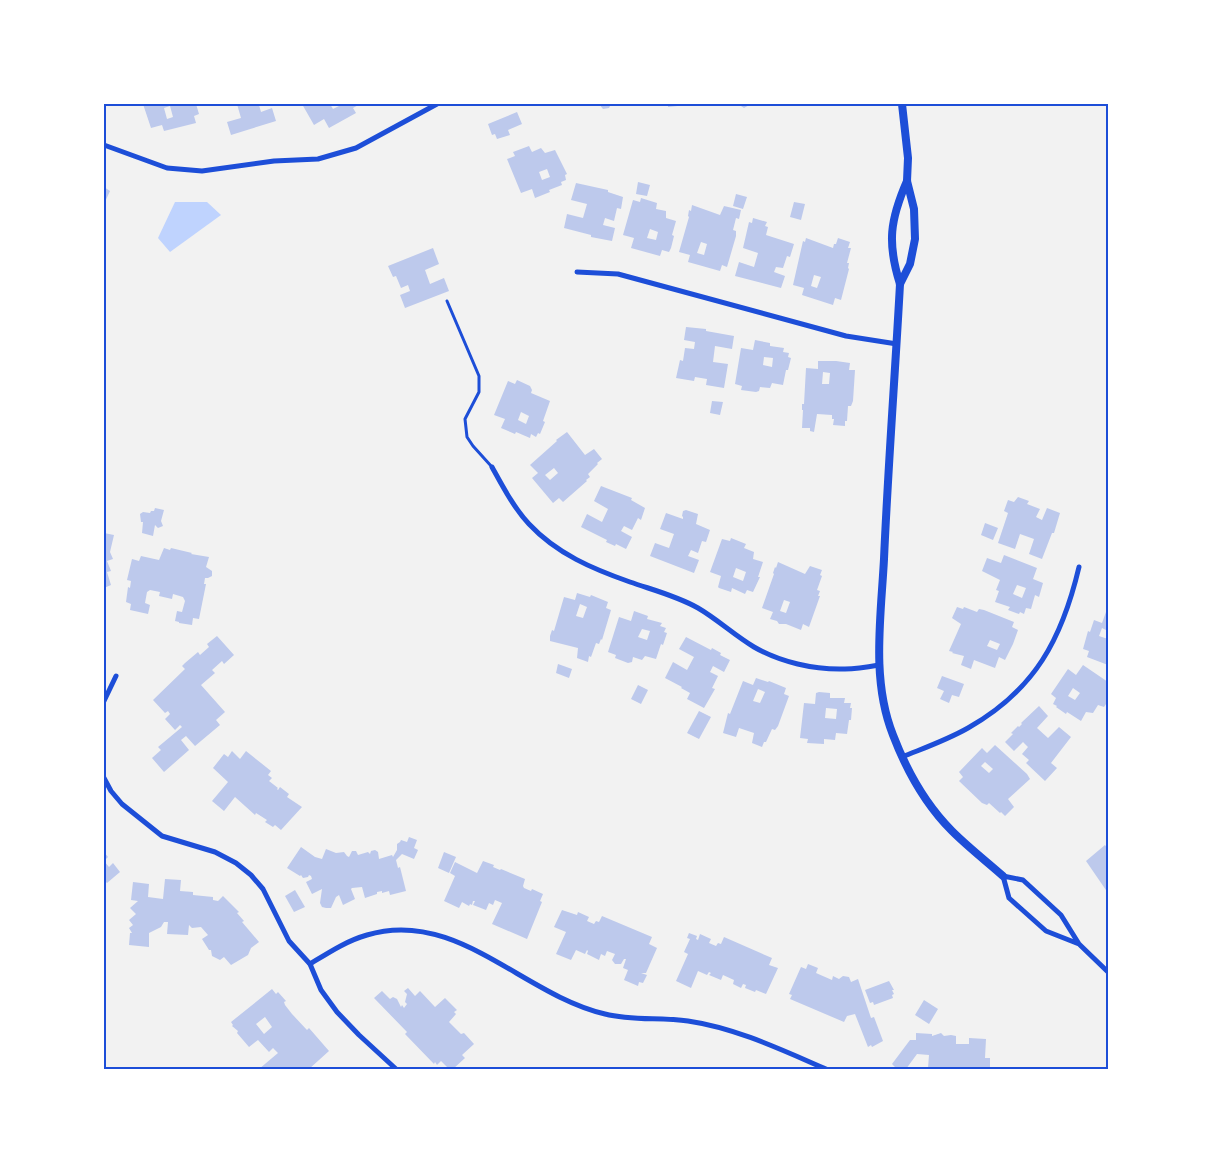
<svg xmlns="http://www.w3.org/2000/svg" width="1212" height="1173" font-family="'Source Sans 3',sans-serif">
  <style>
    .water { fill: #bfd3fe }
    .building { fill: #bdc9ec; fill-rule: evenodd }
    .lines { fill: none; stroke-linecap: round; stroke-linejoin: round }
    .service { stroke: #1d4ed8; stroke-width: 3 }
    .minor { stroke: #1d4ed8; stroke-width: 5 }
    .tertiary { stroke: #1d4ed8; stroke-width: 8 }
    .neatline { fill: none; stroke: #1d4ed8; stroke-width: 2 }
  </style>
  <rect width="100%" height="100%" fill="#f2f2f2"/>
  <path class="water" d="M 175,202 L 207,202 L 221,215 L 170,252 L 158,238 Z"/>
  <g class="building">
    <path d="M 143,104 L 196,104 L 199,114 L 194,116 L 196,123 L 164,131 L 162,125 L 151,128 ZM 170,106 L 173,117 L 167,119 L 164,108 Z"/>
    <path d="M 237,104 L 263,104 L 259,105 L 261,112 L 272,108 L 276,121 L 231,135 L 227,122 L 241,118 Z"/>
    <path d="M 302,104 L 330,104 L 333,109 L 341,105 L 340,104 L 360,104 L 353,108 L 356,113 L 329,128 L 324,119 L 314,125 Z"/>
    <path d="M 599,104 L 611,104 L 609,108 L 603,109 Z"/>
    <path d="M 668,104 L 687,104 L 687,105 L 668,107 Z"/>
    <path d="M 738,104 L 751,104 L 744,108 Z"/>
    <path d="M 517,112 L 522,124 L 508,130 L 510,135 L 497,139 L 495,134 L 492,135 L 488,124 Z"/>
    <path d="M 529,146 L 532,152 L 541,148 L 545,153 L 555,150 L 567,174 L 565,175 L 566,180 L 561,182 L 562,185 L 549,190 L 550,192 L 535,198 L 532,189 L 521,193 L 507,159 L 515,156 L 513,152 ZM 547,169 L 550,177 L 542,180 L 539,172 Z"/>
    <path d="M 638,182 L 650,185 L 647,196 L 636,194 Z"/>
    <path d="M 576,183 L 608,190 L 608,192 L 623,197 L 621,209 L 617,208 L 614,221 L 605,218 L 603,225 L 615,228 L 612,241 L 591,237 L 591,235 L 564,228 L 567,214 L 583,218 L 587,204 L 571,200 Z"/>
    <path d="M 104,187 L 110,191 L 104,204 Z"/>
    <path d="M 736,194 L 747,197 L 743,209 L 733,206 Z"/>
    <path d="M 641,198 L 657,203 L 656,209 L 666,211 L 666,218 L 676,221 L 672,235 L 674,236 L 671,248 L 669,252 L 662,250 L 660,256 L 631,248 L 634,238 L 623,235 L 633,200 L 640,202 ZM 650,229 L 658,232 L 656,240 L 647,238 Z"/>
    <path d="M 794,202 L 805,204 L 801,220 L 790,217 Z"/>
    <path d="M 692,205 L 720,215 L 724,206 L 741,210 L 739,219 L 736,218 L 733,230 L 736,231 L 736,236 L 727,267 L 722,265 L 720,271 L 688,262 L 690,255 L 679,252 L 689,217 L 688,216 L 689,210 L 691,211 ZM 701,242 L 707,244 L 704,255 L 697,253 Z"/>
    <path d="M 753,218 L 767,222 L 765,226 L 768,227 L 766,235 L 794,244 L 790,257 L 787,256 L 783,268 L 776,267 L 774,272 L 785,276 L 781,288 L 735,276 L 739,262 L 754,267 L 758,253 L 743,248 L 749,222 L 752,223 Z"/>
    <path d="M 806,238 L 833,248 L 834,244 L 836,244 L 838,238 L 850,242 L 848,248 L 851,248 L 847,263 L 849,263 L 848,268 L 849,269 L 841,300 L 835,298 L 833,305 L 802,295 L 804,288 L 793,285 L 803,241 L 805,242 ZM 814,275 L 821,277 L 817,288 L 811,286 Z"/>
    <path d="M 433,248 L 439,264 L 425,270 L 430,284 L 444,278 L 449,291 L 405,308 L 400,295 L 410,291 L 408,285 L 401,288 L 396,276 L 393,277 L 388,266 Z"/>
    <path d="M 686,327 L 706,329 L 706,331 L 734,336 L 732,349 L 715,346 L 713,362 L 728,364 L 724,388 L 706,385 L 707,379 L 695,377 L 694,381 L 676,378 L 680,360 L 683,361 L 685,348 L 694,349 L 695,342 L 684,340 Z"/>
    <path d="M 755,340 L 770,343 L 770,346 L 784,348 L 783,352 L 789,353 L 788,357 L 791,358 L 788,370 L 786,370 L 783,385 L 772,383 L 770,388 L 760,387 L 759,391 L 756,392 L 741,390 L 742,386 L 735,384 L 741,348 L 753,350 ZM 764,357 L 773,358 L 772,367 L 763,365 Z"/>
    <path d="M 818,361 L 836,361 L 850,363 L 849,370 L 855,370 L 853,401 L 851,406 L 848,406 L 847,421 L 845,421 L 845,426 L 833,425 L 834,419 L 832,419 L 832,415 L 817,414 L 814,432 L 810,431 L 810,428 L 802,428 L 803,410 L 802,410 L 802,404 L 804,404 L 806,368 L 818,369 ZM 823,372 L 830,373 L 829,384 L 822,384 Z"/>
    <path d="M 517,380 L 530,386 L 532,390 L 531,393 L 550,401 L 543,421 L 545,422 L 540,434 L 538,433 L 536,437 L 531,434 L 530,438 L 516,432 L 515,434 L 501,428 L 505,419 L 494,415 L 508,381 L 515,384 ZM 521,412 L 529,416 L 526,424 L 518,420 Z"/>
    <path d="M 712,401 L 723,402 L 720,415 L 710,413 Z"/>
    <path d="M 567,432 L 585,455 L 594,449 L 602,459 L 597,463 L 598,464 L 588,474 L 590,477 L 586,480 L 587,481 L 563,502 L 559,498 L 553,503 L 532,478 L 538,473 L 530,465 L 557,441 L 556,440 ZM 554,468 L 558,473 L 550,480 L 545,475 Z"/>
    <path d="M 601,486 L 632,498 L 631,500 L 645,508 L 641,520 L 638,518 L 632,530 L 624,526 L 621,531 L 632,537 L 626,549 L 616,544 L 615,546 L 606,542 L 607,540 L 581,527 L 587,514 L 602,522 L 608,509 L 594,501 Z"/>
    <path d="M 1018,497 L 1029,501 L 1027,504 L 1040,509 L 1036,517 L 1042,520 L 1047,508 L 1060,513 L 1054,533 L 1052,533 L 1042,559 L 1029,554 L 1034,539 L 1020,534 L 1015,549 L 998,543 L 1008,513 L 1004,511 L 1008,500 L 1014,502 Z"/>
    <path d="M 155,508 L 164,510 L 161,521 L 163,526 L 158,528 L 155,525 L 153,536 L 142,533 L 143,522 L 141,522 L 140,514 L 143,512 L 150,513 L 151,511 L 154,511 Z"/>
    <path d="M 686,510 L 698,514 L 696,524 L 710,530 L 706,542 L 702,541 L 698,553 L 691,550 L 688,556 L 699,560 L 694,573 L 650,556 L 655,543 L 669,548 L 674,534 L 660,529 L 666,513 L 683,519 L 683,517 L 682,516 L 683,511 Z"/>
    <path d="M 985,523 L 998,528 L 993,540 L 981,535 Z"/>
    <path d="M 104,533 L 114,535 L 110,552 L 113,559 L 107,561 L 111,571 L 107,572 L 111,585 L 104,588 Z"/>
    <path d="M 731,538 L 746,544 L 744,548 L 754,552 L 753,559 L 763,562 L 758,577 L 760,577 L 753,592 L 747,590 L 745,594 L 732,588 L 731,592 L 719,588 L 718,587 L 721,576 L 710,572 L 722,539 L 730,541 ZM 736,568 L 746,572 L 743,581 L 733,577 Z"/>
    <path d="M 164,548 L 170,550 L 171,548 L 192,553 L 191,554 L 209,557 L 206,567 L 212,571 L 212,576 L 208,578 L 205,578 L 204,584 L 206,584 L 199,619 L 193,618 L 192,625 L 179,623 L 179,622 L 175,621 L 177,611 L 182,612 L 185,601 L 183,597 L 173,594 L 172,599 L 159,596 L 160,592 L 150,590 L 147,592 L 145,603 L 150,605 L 148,614 L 130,610 L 131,604 L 126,602 L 128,587 L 130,588 L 131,581 L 127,580 L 132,559 L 139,561 L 141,556 L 159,560 Z"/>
    <path d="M 1004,555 L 1037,568 L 1033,579 L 1043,583 L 1039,597 L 1035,595 L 1031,609 L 1026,608 L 1024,614 L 1020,612 L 1019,614 L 1008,610 L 1010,607 L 995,602 L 999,591 L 996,590 L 1000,580 L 982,571 L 987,558 L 1001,563 ZM 1017,585 L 1026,588 L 1022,598 L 1013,594 Z"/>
    <path d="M 778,562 L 805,574 L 810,566 L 822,570 L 820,575 L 822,576 L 817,590 L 820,591 L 818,596 L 820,596 L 809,627 L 803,624 L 801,630 L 786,624 L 779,624 L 777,621 L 770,619 L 773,612 L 762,608 L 774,574 L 773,573 L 775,567 L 776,568 ZM 784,600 L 790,602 L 786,613 L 780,611 Z"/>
    <path d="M 577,593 L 590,597 L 591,595 L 608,602 L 606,608 L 611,610 L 602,640 L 601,639 L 599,644 L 596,643 L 591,657 L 589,656 L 588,662 L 577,658 L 578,648 L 550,641 L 550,636 L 552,630 L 554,631 L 564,597 L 575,600 ZM 580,604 L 587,607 L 583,618 L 576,616 Z"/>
    <path d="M 957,607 L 963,609 L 964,607 L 977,612 L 979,609 L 984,610 L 1014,622 L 1012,627 L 1018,630 L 1013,644 L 1005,660 L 999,657 L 995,668 L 974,660 L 971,669 L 961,665 L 964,656 L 952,653 L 953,652 L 949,651 L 961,624 L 952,618 ZM 990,640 L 1000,644 L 997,650 L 987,646 Z"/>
    <path d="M 634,611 L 648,616 L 647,619 L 662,623 L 660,626 L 666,628 L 664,632 L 667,633 L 663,645 L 661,644 L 656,659 L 645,656 L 642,660 L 633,657 L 632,662 L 628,663 L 615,658 L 616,655 L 608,652 L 619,617 L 631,621 ZM 642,629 L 650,631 L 647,640 L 638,637 Z"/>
    <path d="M 1106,612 L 1108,613 L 1108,631 L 1102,628 L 1099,636 L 1108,639 L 1108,665 L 1087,657 L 1089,651 L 1083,649 L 1088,631 L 1090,632 L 1094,620 L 1102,623 Z"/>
    <path d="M 217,636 L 234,655 L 224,664 L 222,661 L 212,670 L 215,673 L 201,685 L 225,712 L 216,720 L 220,725 L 195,746 L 186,736 L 181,740 L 189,750 L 164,772 L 152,758 L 161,750 L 158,747 L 182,727 L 180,725 L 175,730 L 165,719 L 170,714 L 168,711 L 165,713 L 153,700 L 185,669 L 182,666 L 185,663 L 198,652 L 200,655 L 209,647 L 207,644 Z"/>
    <path d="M 686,637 L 711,650 L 712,648 L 721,653 L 720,655 L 730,660 L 724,672 L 713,666 L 710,672 L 718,676 L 712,688 L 715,689 L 704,708 L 687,699 L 690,693 L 681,688 L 682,687 L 665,678 L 673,662 L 687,670 L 694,657 L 679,649 Z"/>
    <path d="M 558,664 L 572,669 L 569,678 L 556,673 Z"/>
    <path d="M 1083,665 L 1108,682 L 1108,701 L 1104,707 L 1098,705 L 1093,713 L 1086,712 L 1081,721 L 1067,712 L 1066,714 L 1056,707 L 1057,706 L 1053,704 L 1056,698 L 1051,694 L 1068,669 L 1076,675 ZM 1073,688 L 1080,693 L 1075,700 L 1068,696 Z"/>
    <path d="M 942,676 L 964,684 L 959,697 L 952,695 L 949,703 L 940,699 L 944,691 L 937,688 Z"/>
    <path d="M 756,678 L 768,682 L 769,681 L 786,688 L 784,694 L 789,696 L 778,726 L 775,730 L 772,729 L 766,742 L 764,742 L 762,747 L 752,743 L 754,733 L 739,728 L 736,737 L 723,733 L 728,713 L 730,714 L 743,681 L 753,685 ZM 758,689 L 765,692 L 760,703 L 753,701 Z"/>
    <path d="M 638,685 L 648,690 L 641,704 L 631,699 Z"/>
    <path d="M 819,692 L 830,693 L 830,698 L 845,698 L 844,703 L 851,703 L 850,708 L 852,708 L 851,720 L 849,720 L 847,734 L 836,733 L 835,740 L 824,739 L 824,744 L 807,743 L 808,739 L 800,738 L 804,703 L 815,704 L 816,693 ZM 826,708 L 837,709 L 836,719 L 825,718 Z"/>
    <path d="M 1039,706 L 1048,716 L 1037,728 L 1048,738 L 1059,727 L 1071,737 L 1051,763 L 1057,768 L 1045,781 L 1026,763 L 1029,760 L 1022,754 L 1028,747 L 1023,742 L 1014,751 L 1005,742 L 1013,734 L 1011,733 L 1018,726 L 1019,727 L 1022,724 L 1021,723 Z"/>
    <path d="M 699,711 L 711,717 L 699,739 L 687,733 Z"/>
    <path d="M 995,745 L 1027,774 L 1030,779 L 1008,799 L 1014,807 L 1005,816 L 1001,812 L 1000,813 L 989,803 L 987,805 L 982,803 L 959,781 L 963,777 L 959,772 L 982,748 L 987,753 ZM 985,762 L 993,769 L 989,773 L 981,766 Z"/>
    <path d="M 232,751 L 240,759 L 246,751 L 271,771 L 268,775 L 272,778 L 269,781 L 278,788 L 277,789 L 278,790 L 280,787 L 289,794 L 287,797 L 302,807 L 281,830 L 275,825 L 273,827 L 265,822 L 267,820 L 256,813 L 255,815 L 235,797 L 224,811 L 212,801 L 228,782 L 213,768 L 224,754 L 228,757 Z"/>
    <path d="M 409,837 L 417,840 L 414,848 L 418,850 L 414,859 L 402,854 L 396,860 L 398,868 L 400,867 L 406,891 L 390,895 L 389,891 L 382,893 L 382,891 L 377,892 L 377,894 L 365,898 L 362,887 L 352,888 L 351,889 L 355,899 L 343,905 L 339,895 L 336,897 L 331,908 L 326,908 L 322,907 L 320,903 L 322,889 L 312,894 L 306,882 L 312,879 L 311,876 L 309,875 L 308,877 L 303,878 L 301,875 L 300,876 L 287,868 L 301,847 L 315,857 L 322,859 L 326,849 L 336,853 L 344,852 L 347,856 L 349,857 L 352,851 L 356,851 L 358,855 L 368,852 L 370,854 L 371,851 L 375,850 L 378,852 L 379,859 L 392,855 L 393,857 L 397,850 L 397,844 L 400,842 L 401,840 L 407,842 Z"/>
    <path d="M 1105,845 L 1108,849 L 1108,893 L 1086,861 Z"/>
    <path d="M 104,852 L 108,857 L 104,861 L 109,867 L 113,863 L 120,872 L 107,883 L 104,880 Z"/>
    <path d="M 444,852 L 456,857 L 449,873 L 438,868 Z"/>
    <path d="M 483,861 L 494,865 L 493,867 L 500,870 L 501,869 L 525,879 L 523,886 L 524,888 L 531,891 L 532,889 L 543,894 L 540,901 L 542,902 L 527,939 L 492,924 L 502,903 L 495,900 L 493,905 L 489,903 L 486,910 L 473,905 L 475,901 L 473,901 L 472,905 L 470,904 L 469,906 L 462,902 L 459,908 L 444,901 L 455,876 L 450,873 L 455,862 L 477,873 Z"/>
    <path d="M 165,879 L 181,880 L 180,891 L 193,892 L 193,895 L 213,897 L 213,900 L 218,901 L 223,896 L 239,912 L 237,913 L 244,921 L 242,922 L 259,942 L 251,948 L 248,955 L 231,965 L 224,957 L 220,960 L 212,956 L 211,950 L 209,950 L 202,939 L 208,935 L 201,927 L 192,928 L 189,925 L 188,935 L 167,934 L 168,922 L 164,922 L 161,927 L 149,933 L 149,947 L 129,945 L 130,933 L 132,933 L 129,928 L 133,925 L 129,920 L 136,914 L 130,908 L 138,901 L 131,900 L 133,882 L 149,884 L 148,897 L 163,899 Z"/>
    <path d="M 295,890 L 305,907 L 294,912 L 285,896 Z"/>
    <path d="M 562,910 L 577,915 L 578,912 L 589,917 L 587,921 L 594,924 L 596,921 L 599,922 L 602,916 L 652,937 L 649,944 L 657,948 L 646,973 L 641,973 L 647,975 L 643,983 L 639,982 L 638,986 L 624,980 L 628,970 L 623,968 L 626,959 L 624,959 L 621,964 L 615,964 L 612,960 L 615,954 L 607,951 L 605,956 L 601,954 L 599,960 L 587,954 L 588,951 L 587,950 L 585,954 L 576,950 L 571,960 L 556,954 L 566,932 L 554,927 Z"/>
    <path d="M 689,933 L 697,936 L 696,939 L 698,940 L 700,934 L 711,939 L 709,943 L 716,946 L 718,943 L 721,944 L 724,937 L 772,958 L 769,965 L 778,968 L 766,994 L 756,990 L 755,992 L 745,988 L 746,985 L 743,984 L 741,988 L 733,984 L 734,980 L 723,975 L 721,980 L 709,975 L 711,973 L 709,972 L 707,975 L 698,971 L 691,988 L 676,981 L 688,954 L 684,952 L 690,939 L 687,938 Z"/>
    <path d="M 808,964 L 818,968 L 816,973 L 832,980 L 833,976 L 839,979 L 843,976 L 849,977 L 851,982 L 858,979 L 871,1018 L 874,1017 L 883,1041 L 872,1047 L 871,1045 L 868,1047 L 855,1014 L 847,1016 L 844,1022 L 790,999 L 792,995 L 789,994 L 801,967 L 806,969 Z"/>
    <path d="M 889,981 L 894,990 L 892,990 L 894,994 L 892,995 L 893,998 L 874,1005 L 873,1002 L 870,1003 L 865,990 Z"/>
    <path d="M 408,988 L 415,996 L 420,991 L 435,1007 L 445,998 L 457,1010 L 454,1012 L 456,1014 L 449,1022 L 461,1034 L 464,1033 L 474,1044 L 462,1055 L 465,1058 L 453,1069 L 449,1069 L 441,1061 L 437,1065 L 435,1062 L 434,1064 L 405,1034 L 407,1032 L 374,998 L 382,991 L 390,999 L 393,997 L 397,999 L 401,1007 L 402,1005 L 404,1008 L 407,1004 L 405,1002 L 407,994 L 404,991 Z"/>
    <path d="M 272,989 L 276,994 L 278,992 L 286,1001 L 284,1002 L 285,1005 L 292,1014 L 307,1030 L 309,1028 L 329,1051 L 309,1069 L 259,1069 L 278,1053 L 273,1048 L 269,1052 L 258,1040 L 249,1047 L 237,1033 L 238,1031 L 232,1026 L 233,1025 L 231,1022 ZM 265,1017 L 272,1027 L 264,1034 L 256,1024 Z"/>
    <path d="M 924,1000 L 938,1009 L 929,1024 L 915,1015 Z"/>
    <path d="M 916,1033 L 932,1034 L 932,1036 L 941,1033 L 944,1036 L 951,1035 L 956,1036 L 956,1044 L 969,1044 L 969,1038 L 986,1039 L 985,1058 L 990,1058 L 990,1067 L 999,1067 L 999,1069 L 928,1068 L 929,1055 L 917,1054 L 906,1069 L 897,1069 L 892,1064 L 910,1040 L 916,1040 Z"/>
  </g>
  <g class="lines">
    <path class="service" d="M 447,301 L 479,376 L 479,392 L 465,419 L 467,437 L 473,446 L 492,467"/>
    <g class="minor">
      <path d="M 104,145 L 167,168 L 202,171 L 274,161 L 318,159 L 356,148 L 437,104"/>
      <path d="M 577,272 L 618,274 L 846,336 L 897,344"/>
      <path d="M 492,467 C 503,487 514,508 529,524 C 557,554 593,569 630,582 C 653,590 677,596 698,608 C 717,619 734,635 754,647 C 780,662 814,670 845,669 C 856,669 868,667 879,665"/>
      <path d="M 104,701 L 116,676"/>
      <path d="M 902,757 C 924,748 947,740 968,728 C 1035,690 1062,639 1079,567"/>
      <path d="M 104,778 L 111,791 L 122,804 L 162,836 L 215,852 L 236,863 L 251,875 L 263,889 L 289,941 L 310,964 L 321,990 L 337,1012 L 359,1035 L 396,1069"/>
      <path d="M 1079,944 L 1046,931 L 1009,898 L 1003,876 L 1023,880 L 1061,915 L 1079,944 L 1108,972"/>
      <path d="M 310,964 C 328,953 346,941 367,935 C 456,908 523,995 605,1014 C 632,1021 660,1017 688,1021 C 736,1028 782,1050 826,1069"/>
    </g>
    <g class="tertiary">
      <path d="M 907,181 C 890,220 887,243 900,284 C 895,376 888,467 884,559 C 881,617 871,680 893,735 C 906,769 926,805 952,831 C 968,847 986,861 1003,876"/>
      <path d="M 900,284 L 910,264 L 915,239 L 914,209 L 907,181 L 908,158 L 902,104"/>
    </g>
  </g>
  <rect width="1212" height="1173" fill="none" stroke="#ffffff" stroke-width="210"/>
  <rect x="105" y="105" width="1002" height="963" class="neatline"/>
</svg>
